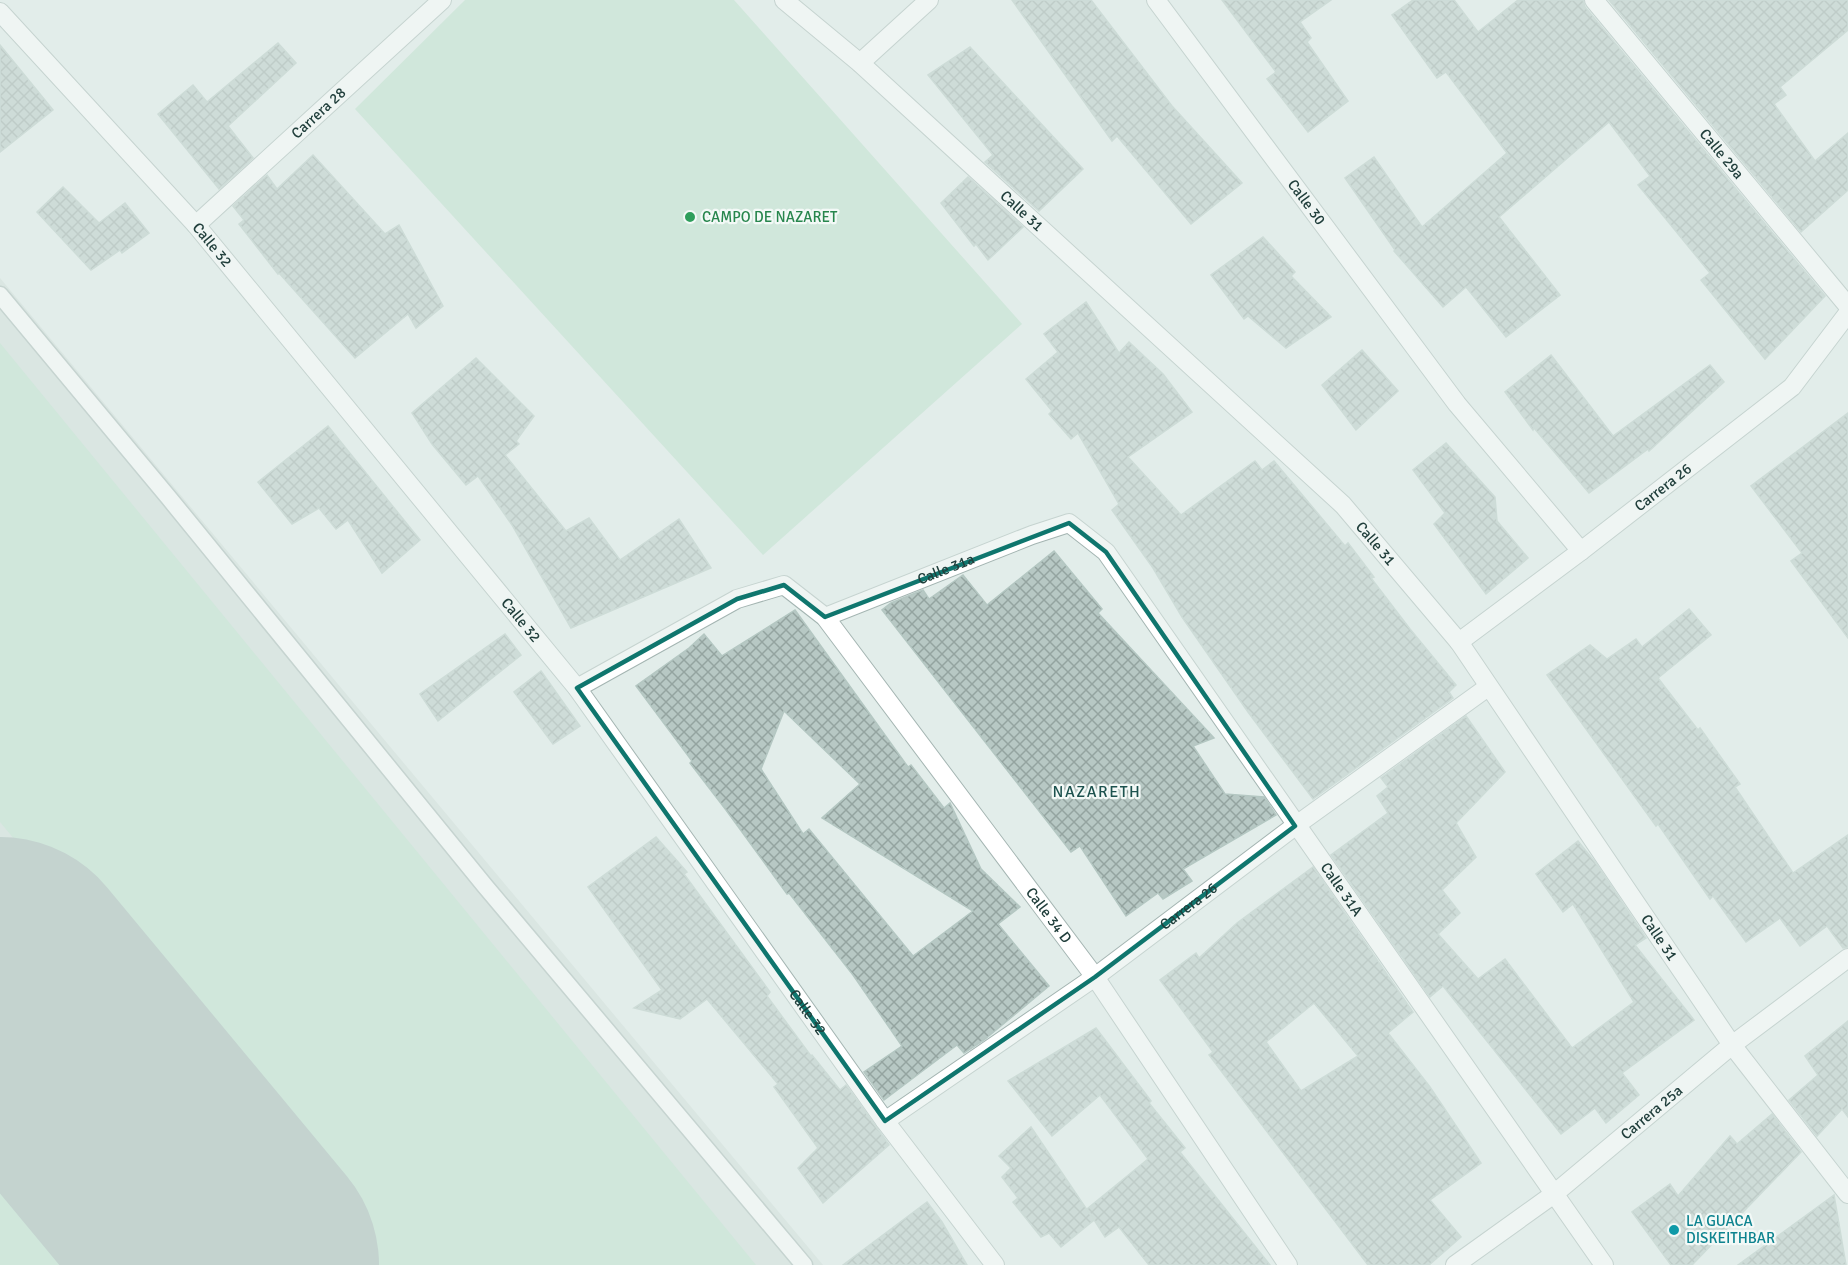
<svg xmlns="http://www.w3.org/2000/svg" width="1848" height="1265" font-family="Signika,sans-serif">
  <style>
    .built { fill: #d0ddd9 }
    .grass { fill: #badfca }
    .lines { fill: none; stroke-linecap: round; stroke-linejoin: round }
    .runway { stroke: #9fb4b0; stroke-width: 278 }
    .building { fill: url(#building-cross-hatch); stroke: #b4c7c2; stroke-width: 1.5; fill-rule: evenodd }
    .lane-casing { stroke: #a4b5b2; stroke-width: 19 }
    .street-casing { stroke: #a4b5b2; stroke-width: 20 }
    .lane { stroke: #fff; stroke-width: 16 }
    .street { stroke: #fff; stroke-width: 18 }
    .marked { fill: none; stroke: #0f766e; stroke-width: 4.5; stroke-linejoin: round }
    .leisure-dot { fill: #2e9e5b; stroke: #f3f9f7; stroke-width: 2 }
    .culture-dot { fill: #0f9aa8; stroke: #f3f9f7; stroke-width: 2 }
    .labels { text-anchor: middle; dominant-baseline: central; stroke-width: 4.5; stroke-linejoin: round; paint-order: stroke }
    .street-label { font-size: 15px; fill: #213f3c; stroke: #f3f9f7 }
    .leisure-label { font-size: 15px; fill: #27864d; stroke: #f3f9f7; text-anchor: start }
    .culture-label { font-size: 15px; fill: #0d838f; stroke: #f3f9f7; text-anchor: start }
    .neighbourhood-label { font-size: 16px; letter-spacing: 1.5px; fill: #1c524e; stroke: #f3f9f7 }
  </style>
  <defs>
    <pattern id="building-cross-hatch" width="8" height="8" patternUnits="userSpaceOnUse" patternTransform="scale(1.5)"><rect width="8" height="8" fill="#b7c8c4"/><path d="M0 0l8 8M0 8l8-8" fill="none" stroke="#94a4a0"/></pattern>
  </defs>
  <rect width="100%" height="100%" fill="#e2edea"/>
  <path class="built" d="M 0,278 L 377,731 L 823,1265 L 0,1265 Z"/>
  <g class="grass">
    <path d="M 465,0 L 734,0 L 1022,324 L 763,555 L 355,109 Z"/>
    <path d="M 0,343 L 756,1265 L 368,1265 L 0,822 Z"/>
    <path d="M 0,1111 L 128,1265 L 0,1265 Z"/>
  </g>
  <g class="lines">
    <path class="runway" d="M 0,976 L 240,1265"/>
  </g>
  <g class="building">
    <path d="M 1012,0 L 1091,0 L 1172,106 L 1242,183 L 1191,224 L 1117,136 L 1112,141 Z"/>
    <path d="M 1222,0 L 1331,0 L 1300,22 L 1311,38 L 1307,42 L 1348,101 L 1308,132 L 1267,79 L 1276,72 Z"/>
    <path d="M 1413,0 L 1454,0 L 1478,32 L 1518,0 L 1583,0 L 1585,7 L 1825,296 L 1765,359 L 1701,280 L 1710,273 L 1638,185 L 1650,176 L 1609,122 L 1499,217 L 1560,295 L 1506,337 L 1466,287 L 1443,307 L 1394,251 L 1395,250 L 1345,178 L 1374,157 L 1422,227 L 1507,153 L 1446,72 L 1437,78 L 1392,15 Z"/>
    <path d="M 1609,0 L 1848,0 L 1848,30 L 1780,87 L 1786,95 L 1774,104 L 1815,161 L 1848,133 L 1848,190 L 1801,232 Z"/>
    <path d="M 278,43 L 296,63 L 228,126 L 253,158 L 219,189 L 158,114 L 193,85 L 207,102 Z"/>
    <path d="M 0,45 L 53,110 L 0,152 Z"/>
    <path d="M 970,47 L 1083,169 L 1039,211 L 985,162 L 993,155 L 928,75 Z"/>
    <path d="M 313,155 L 385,234 L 399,225 L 443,306 L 416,328 L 408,314 L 355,358 L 279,273 L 278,274 L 239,224 L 244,220 L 233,206 L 267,175 L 277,189 Z"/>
    <path d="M 968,177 L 1023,227 L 988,260 L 976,244 L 974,246 L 941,203 Z"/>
    <path d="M 63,187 L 99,223 L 125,203 L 149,233 L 122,253 L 120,250 L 91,270 L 37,212 Z"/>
    <path d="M 1263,237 L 1295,272 L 1291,276 L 1331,317 L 1286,348 L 1248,316 L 1244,319 L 1211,275 Z"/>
    <path d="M 1086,302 L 1119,353 L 1129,342 L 1163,374 L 1192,412 L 1128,457 L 1181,515 L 1255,461 L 1262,470 L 1274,461 L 1345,546 L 1348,543 L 1374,577 L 1371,578 L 1410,629 L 1456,685 L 1449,692 L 1453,698 L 1313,799 L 1248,712 L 1182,617 L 1153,568 L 1112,510 L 1119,504 L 1078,433 L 1071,439 L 1049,414 L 1052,411 L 1026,379 L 1058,352 L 1044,334 Z"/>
    <path d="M 1362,350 L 1398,391 L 1356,430 L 1322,385 Z"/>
    <path d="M 1551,355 L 1613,436 L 1710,365 L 1724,382 L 1649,451 L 1648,449 L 1589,493 L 1534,428 L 1533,430 L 1505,392 Z"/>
    <path d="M 476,358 L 534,416 L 516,441 L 519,444 L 505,455 L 566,531 L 589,518 L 620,560 L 679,519 L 711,568 L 571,628 L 512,525 L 478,476 L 466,485 L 432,444 L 412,413 Z"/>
    <path d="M 1848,413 L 1848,638 L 1791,561 L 1802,553 L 1751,486 Z"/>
    <path d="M 328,426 L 420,540 L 382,573 L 348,520 L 336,529 L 319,508 L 292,524 L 258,482 Z"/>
    <path d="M 1446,443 L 1495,497 L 1497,521 L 1528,558 L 1486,594 L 1434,524 L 1445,513 L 1413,470 Z"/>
    <path d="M 1054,551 L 1102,609 L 1098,613 L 1214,738 L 1193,746 L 1225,794 L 1264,797 L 1276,815 L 1183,869 L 1192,881 L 1163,899 L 1158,893 L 1126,916 L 1080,846 L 1071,852 L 882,610 L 891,603 L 923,590 L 929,599 L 963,575 L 987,605 Z"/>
    <path d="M 1689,609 L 1711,635 L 1658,678 L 1698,730 L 1700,728 L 1740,784 L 1735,787 L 1793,873 L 1848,835 L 1848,947 L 1843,948 L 1827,926 L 1800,946 L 1780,918 L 1746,942 L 1713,896 L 1710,899 L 1658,824 L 1656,826 L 1547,675 L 1590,645 L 1607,659 L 1636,639 L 1642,647 Z"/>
    <path d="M 795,610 L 908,767 L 911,765 L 944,808 L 950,803 L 981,869 L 1020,907 L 998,924 L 1049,986 L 984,1040 L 964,1053 L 957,1045 L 884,1100 L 864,1072 L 902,1046 L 853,975 L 789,893 L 787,894 L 726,810 L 690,763 L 692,761 L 636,686 L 689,648 L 704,634 L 722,656 ZM 784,711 L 860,784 L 822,818 L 973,911 L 913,956 L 809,829 L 803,834 L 761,769 Z"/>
    <path d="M 505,634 L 521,655 L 438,721 L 420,694 Z"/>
    <path d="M 541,671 L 580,726 L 553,744 L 514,692 Z"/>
    <path d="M 1466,716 L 1505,772 L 1456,823 L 1476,857 L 1442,890 L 1460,913 L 1438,934 L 1478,979 L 1505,959 L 1572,1048 L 1634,1002 L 1573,904 L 1563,912 L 1536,874 L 1578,841 L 1595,862 L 1646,938 L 1635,945 L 1694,1020 L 1622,1073 L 1639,1095 L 1606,1123 L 1595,1108 L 1561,1134 L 1443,986 L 1430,997 L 1331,855 L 1388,813 L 1377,796 L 1388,787 L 1381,778 Z"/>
    <path d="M 656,837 L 687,872 L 684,874 L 770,992 L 767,996 L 811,1056 L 812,1055 L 840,1090 L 846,1085 L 889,1145 L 823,1203 L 798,1168 L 818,1148 L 774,1087 L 778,1084 L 707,999 L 680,1019 L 634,1008 L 662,990 L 588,887 Z"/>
    <path d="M 1313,867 L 1413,1012 L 1388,1033 L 1430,1087 L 1481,1163 L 1430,1200 L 1461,1237 L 1429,1265 L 1368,1265 L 1209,1055 L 1213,1052 L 1160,980 L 1196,953 L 1199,958 L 1237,923 ZM 1314,1003 L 1358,1056 L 1301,1091 L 1266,1042 Z"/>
    <path d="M 1848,1021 L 1848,1117 L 1842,1109 L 1817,1136 L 1789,1100 L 1818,1075 L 1805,1056 Z"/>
    <path d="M 1096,1028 L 1151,1101 L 1149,1103 L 1185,1148 L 1180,1152 L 1270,1265 L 1149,1265 L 1119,1227 L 1105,1237 L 1087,1209 L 1148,1159 L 1100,1095 L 1052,1136 L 1008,1081 Z"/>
    <path d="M 1772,1114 L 1801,1152 L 1692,1265 L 1671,1265 L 1632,1212 L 1670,1184 L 1678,1196 L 1730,1136 L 1737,1144 Z"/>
    <path d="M 1031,1127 L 1094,1220 L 1061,1247 L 1049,1233 L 1041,1237 L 1013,1202 L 1018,1198 L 1002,1177 L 1011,1168 L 999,1156 Z"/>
    <path d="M 1834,1195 L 1846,1265 L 1738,1265 Z"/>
    <path d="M 927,1202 L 942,1222 L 967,1265 L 843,1265 Z"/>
  </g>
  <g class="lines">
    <g class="lane-casing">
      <path id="lane" d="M 0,295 L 169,498 L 485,886 L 804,1265"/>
    </g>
    <g class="street-casing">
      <g id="street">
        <path id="s1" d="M 784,0 L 860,63 L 1343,505 L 1459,642 L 1732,1045 L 1848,1194"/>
        <path id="s2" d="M 1156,0 L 1457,404 L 1581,551"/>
        <path id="s3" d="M 1594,0 L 1848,306"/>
        <path id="s4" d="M 0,12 L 196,225 L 577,688 L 885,1121 L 995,1265"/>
        <path d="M 860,63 L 929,0"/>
        <path id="s5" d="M 196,225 L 442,0"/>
        <path id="s6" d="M 825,617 L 1032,535 L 1069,523 L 1106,552 L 1604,1265"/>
        <path id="s7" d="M 1459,642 L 1581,551 L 1792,387 L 1848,313"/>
        <path id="s8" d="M 577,688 L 737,599 L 784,585 L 825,617 L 1095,977 L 1288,1265"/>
        <path id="s9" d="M 885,1121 L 1095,977 L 1295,826 L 1488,687"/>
        <path id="s10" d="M 1455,1265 L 1554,1194 L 1732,1045 L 1848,958"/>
      </g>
    </g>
    <use href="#lane" class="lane"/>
    <use href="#street" class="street"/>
  </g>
  <path d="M0 0H1848V1265H0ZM 1069,523 L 1106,552 L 1295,826 L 1095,977 L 885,1121 L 577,688 L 737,599 L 784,585 L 825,617 Z" fill="#e2edea" fill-opacity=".55" fill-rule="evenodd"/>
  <path class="marked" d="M 1069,523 L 1106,552 L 1295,826 L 1095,977 L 885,1121 L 577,688 L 737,599 L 784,585 L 825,617 Z"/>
  <circle class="leisure-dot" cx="690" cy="217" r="6"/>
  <circle class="culture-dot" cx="1674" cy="1230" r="6"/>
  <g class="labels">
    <g class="street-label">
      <text stroke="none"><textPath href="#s5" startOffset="166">Carrera 28</textPath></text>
      <text stroke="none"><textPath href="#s3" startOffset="200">Calle 29a</textPath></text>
      <text stroke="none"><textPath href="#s2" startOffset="252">Calle 30</textPath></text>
      <text stroke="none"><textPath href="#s1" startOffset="318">Calle 31</textPath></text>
      <text stroke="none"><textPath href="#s4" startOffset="315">Calle 32</textPath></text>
      <text stroke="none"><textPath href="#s7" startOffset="256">Carrera 26</textPath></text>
      <text stroke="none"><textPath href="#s1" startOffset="804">Calle 31</textPath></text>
      <text stroke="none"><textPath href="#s6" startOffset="130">Calle 31a</textPath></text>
      <text stroke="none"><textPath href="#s4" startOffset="801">Calle 32</textPath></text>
      <text stroke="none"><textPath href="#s6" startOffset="720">Calle 31A</textPath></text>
      <text stroke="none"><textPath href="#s9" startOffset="372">Carrera 26</textPath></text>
      <text stroke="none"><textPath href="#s8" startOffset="657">Calle 34 D</textPath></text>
      <text stroke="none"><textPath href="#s1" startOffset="1290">Calle 31</textPath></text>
      <text stroke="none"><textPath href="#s4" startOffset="1287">Calle 32</textPath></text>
      <text stroke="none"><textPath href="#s10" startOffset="249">Carrera 25a</textPath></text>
    </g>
    <g class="leisure-label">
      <text x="702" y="217">CAMPO DE NAZARET</text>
    </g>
    <g class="culture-label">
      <text x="1686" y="1221">LA GUACA<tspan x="1686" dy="17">DISKEITHBAR</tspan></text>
    </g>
    <g class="neighbourhood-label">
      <text x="1097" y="792">NAZARETH</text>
    </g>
  </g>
</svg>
